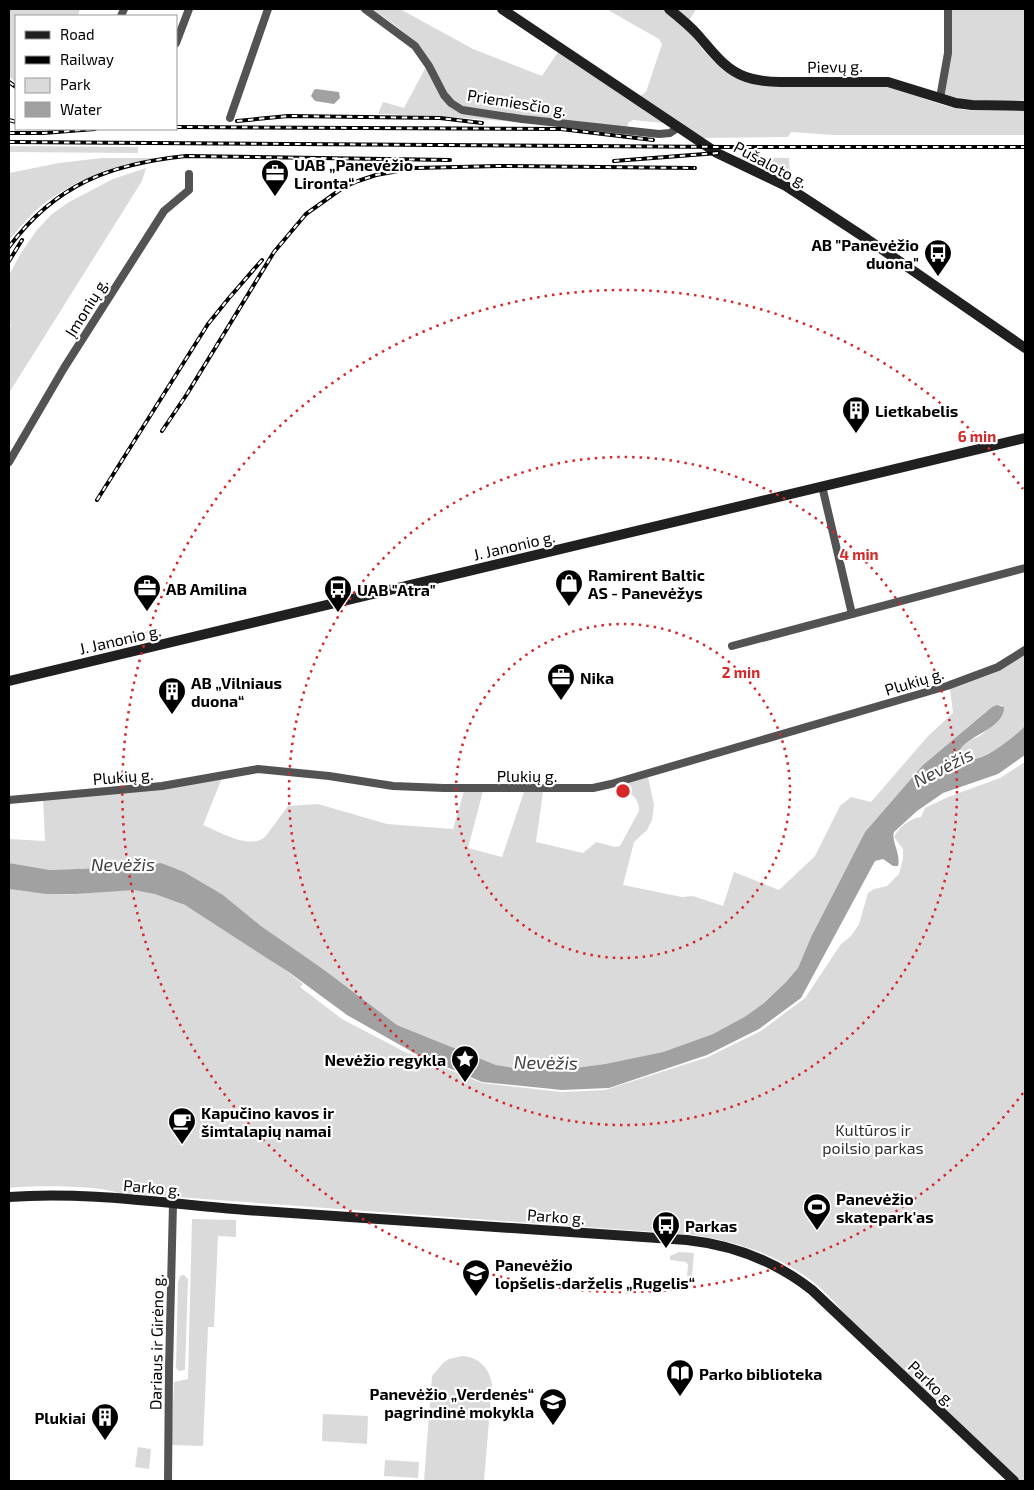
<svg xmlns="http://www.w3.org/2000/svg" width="1034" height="1490" font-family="'Exo 2',sans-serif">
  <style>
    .green { fill: #dadada }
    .water { fill: #a1a1a1 }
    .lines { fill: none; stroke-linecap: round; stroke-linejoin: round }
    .street { stroke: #535353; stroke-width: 8 }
    .secondary { stroke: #202020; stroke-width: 10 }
    .rail-casing { stroke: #000; stroke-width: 4 }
    .rail { stroke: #fff; stroke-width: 2; stroke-dasharray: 5.5; stroke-linecap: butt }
    .ring { fill: none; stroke: #d62828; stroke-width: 2.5; stroke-dasharray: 2.5 5 }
    .labels { text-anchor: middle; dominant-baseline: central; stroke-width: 4.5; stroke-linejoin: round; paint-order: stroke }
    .street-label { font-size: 16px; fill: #000; stroke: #fff }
    .poi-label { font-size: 16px; font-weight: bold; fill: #000; stroke: #fff; text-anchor: start }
    .park-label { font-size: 16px; fill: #313131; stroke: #fff }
    .water-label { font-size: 18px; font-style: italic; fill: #424242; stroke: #fff }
    .centre { fill: #d62828; stroke: #fff; stroke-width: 2.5 }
    .ring-label { font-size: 15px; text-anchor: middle; font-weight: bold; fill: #d62828; stroke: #fff; stroke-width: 4.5; stroke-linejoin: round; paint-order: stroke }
  </style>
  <rect width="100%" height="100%" fill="#fff"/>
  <g class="green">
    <path d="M 9,9 L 80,9 L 78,16 L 16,16 L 16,83 L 9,76 Z"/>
    <path d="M 372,9 L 400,9 L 473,49 L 542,76 L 558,52 L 663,123 L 633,120 L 628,123 L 626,133 C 544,124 461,116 378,114 L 383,102 L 404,108 L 429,61 C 410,34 398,27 372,9 Z"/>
    <path d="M 606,9 L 694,9 L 695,11 L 687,24 C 694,43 718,69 737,78 L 886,86 L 946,106 L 965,110 L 1025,111 L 1025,135 L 834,135 L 791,132 L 788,137 L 700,138 L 640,96 L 646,92 L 662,44 L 659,39 Z"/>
    <path d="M 945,9 L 1025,9 L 1025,100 C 994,101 968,103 938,92 L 945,48 Z"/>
    <path d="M 9,146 L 138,147 L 138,153 L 9,152 Z"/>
    <path d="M 731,157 L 789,158 L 790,178 L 777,177 Z"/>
    <path d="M 102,158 L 155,158 C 114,165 74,180 41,206 C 29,216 19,229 9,240 L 9,173 L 59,163 Z"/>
    <path d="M 146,168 L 142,181 L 9,393 L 9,329 L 11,325 L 9,323 L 9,275 L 21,253 L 37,230 L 52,214 L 69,202 L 113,179 Z"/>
    <path d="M 1025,653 L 1025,726 C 1015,736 988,758 974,759 C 968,759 963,755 960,751 C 962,741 973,740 981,735 C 990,729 997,716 1004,707 L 1001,705 L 992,707 L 923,765 L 865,832 L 811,937 L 798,968 L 786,982 L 764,1003 L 746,1016 L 713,1034 L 663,1052 L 605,1064 L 568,1069 L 528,1070 L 496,1065 L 397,1025 L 323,969 L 261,926 L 223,895 L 161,863 L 129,867 L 50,870 L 9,863 L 9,839 L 45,841 L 43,799 L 222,778 L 203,825 C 220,832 249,850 265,837 L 288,806 L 318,804 L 387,824 L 453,829 L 464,791 L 483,791 L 468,848 L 502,857 L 524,792 L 543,792 L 536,842 L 583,853 L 596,842 L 615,847 L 620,846 L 639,811 C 640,799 630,793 621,785 L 648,777 L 654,805 L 652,820 L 647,830 L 634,842 L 623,885 L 682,897 L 693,896 L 723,906 L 734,872 L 779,890 L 815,856 L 840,806 L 851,797 L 871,802 L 928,736 L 953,713 L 950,688 Z"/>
    <path d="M 1025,762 L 1025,1481 L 1020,1481 L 846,1317 C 812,1267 752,1244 695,1235 L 163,1196 L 120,1194 C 106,1185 29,1185 9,1188 L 9,889 C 32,892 54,895 77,894 C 96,893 116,889 135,890 C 177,894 213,921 247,944 C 266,957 285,969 303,984 L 300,987 L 342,1019 L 405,1052 L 482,1083 L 562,1092 L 605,1090 L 708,1057 L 761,1031 L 805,998 L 841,944 L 851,936 L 859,924 L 868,893 L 874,889 L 887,886 L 899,874 L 903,859 L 903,849 L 894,837 C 899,827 910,818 921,817 L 925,808 L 948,797 L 1000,778 Z"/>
    <path d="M 192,1219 L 236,1220 L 236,1237 L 218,1236 L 214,1327 L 208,1327 L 203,1446 L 171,1445 L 174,1382 L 188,1379 Z"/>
    <path d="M 679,1252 L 694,1253 L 692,1276 L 687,1276 L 688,1265 L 686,1262 L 670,1260 L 670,1256 Z"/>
    <path d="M 184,1275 L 188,1279 L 185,1370 L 179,1371 L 176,1368 L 178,1283 L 180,1276 Z"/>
    <path d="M 462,1356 C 479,1357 489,1368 492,1384 L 484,1481 L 424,1481 L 432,1376 L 444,1362 L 449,1359 Z"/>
    <path d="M 323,1414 L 368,1416 L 367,1444 L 322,1441 Z"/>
    <path d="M 138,1447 L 151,1449 L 149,1469 L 135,1467 Z"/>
    <path d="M 385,1460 L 419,1462 L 418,1478 L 384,1476 Z"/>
  </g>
  <g class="water">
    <path d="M 316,89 L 339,92 L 340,98 L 334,104 L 315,101 L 311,96 L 314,90 Z"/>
    <path d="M 997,705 L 1004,707 C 1005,729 963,737 960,751 C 963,755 968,759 974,759 C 988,758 1015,736 1025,726 L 1025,755 L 998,774 L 943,793 L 917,811 L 894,832 C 891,842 901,853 898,866 L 893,866 L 883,859 L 875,861 L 801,998 L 759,1029 L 707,1055 L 609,1088 L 562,1090 L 482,1082 L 416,1054 L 347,1015 L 290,973 L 185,905 L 155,894 L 134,890 L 76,894 L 46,894 L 9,889 L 9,863 L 50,870 L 129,867 L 161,863 L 184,872 L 223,895 L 261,926 L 323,969 L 397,1025 L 496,1065 L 528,1070 L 568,1069 L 605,1064 L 663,1052 L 713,1034 L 746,1016 L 764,1003 L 786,982 L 798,968 L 811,937 L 865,832 L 923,765 L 992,707 Z"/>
  </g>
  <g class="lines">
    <g class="street">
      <path d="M 365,9 L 415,46 L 429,66 L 444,95 L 451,103 L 462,110 L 522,119 L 659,134 L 670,133 L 679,127"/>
      <path d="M 121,16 L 124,9"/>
      <path d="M 176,43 L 189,9"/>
      <path d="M 940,98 L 948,53 L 948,9"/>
      <path d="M 230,118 L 268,9"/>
      <path d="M 9,462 L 64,368 L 164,211 L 189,190 L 189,174"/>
      <path d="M 822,486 L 852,614"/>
      <path d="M 732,646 L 1025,568"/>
      <path d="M 9,800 L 162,786 L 258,769 L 329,776 L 393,786 L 444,788 L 593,788 L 611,784 L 947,686 L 998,667 L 1025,650"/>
      <path d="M 168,1481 L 169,1369 L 173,1204"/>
    </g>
    <g class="secondary">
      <path d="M 502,9 L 717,153 L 786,186 L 867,239 L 1025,348"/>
      <path d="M 669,9 C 679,17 689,25 698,35 C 712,51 725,70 746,77 C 757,81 769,82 781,82 L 888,82 L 956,103 L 972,105 L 1025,106"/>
      <path d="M 9,681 L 1025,438"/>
      <path d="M 9,1197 C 87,1191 168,1204 246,1210 C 393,1220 540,1230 687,1240 C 733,1245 775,1261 812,1290 L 1014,1481"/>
    </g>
    <g class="rail-casing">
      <g id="rail">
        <path d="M 9,82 L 16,87"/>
        <path d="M 9,120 L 16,122"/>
        <path d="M 237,121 L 288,116 L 440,118 L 482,123"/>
        <path d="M 176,127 L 561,129 L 653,140"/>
        <path d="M 9,133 L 43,133 L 95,129"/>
        <path d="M 9,142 L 728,147 L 1025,147"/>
        <path d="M 614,161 L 718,153"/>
        <path d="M 9,247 C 56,184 110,164 186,156 L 450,160"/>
        <path d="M 9,261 L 22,240"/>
        <path d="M 162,431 L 187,394 L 274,252 L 306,214 L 344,187 L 358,181 L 376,175 L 415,168 L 499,166 L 695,168"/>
        <path d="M 97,500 L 208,324 L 229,298 L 262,260"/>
      </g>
    </g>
    <use href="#rail" class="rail"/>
  </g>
  <g class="ring">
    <circle cx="623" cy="791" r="167"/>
    <circle cx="623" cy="791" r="334"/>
    <path d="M1023 1093A501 501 0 1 1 1023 489"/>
  </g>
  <defs>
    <g id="office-pin" transform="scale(1.4375)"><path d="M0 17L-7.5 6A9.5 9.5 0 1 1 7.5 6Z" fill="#000" stroke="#fff"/><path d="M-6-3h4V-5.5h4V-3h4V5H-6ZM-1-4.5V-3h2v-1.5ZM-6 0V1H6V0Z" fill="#fff"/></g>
    <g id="bus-pin" transform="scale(1.4375)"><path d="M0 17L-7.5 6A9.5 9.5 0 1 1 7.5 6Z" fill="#000" stroke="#fff"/><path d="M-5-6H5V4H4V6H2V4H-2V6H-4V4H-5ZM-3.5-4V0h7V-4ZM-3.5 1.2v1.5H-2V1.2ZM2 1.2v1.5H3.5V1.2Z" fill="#fff"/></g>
    <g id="building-pin" transform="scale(1.4375)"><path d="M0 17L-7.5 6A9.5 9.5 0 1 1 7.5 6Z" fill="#000" stroke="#fff"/><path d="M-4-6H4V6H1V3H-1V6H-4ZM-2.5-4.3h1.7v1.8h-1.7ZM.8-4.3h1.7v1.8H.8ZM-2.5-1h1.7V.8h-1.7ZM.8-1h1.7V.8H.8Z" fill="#fff"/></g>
    <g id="shop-pin" transform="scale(1.4375)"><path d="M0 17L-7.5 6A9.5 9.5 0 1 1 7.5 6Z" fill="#000" stroke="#fff"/><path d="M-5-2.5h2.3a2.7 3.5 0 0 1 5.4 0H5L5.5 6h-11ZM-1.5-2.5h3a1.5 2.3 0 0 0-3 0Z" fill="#fff"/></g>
    <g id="sight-pin" transform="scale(1.4375)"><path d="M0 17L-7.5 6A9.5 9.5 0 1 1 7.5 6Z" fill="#000" stroke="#fff"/><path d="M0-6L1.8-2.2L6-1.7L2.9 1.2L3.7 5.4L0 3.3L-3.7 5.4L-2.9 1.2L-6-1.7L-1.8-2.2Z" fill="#fff"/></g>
    <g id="cafe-pin" transform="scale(1.4375)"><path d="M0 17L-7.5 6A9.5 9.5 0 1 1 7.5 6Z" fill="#000" stroke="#fff"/><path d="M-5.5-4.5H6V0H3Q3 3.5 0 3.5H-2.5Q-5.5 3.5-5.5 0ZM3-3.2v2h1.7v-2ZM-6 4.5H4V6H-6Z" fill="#fff"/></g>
    <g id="stadium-pin" transform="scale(1.4375)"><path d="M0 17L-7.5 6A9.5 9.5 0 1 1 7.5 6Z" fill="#000" stroke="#fff"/><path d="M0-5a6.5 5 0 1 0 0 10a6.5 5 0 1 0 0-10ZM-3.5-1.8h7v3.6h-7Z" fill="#fff"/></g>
    <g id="school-pin" transform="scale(1.4375)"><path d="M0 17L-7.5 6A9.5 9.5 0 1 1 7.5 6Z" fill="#000" stroke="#fff"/><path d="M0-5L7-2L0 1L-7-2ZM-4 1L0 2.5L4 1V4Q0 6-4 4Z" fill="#fff"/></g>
    <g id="library-pin" transform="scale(1.4375)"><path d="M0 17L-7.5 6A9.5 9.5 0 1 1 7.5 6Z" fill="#000" stroke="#fff"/><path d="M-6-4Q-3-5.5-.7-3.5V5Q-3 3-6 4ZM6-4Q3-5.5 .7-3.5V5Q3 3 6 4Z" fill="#fff"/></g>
  </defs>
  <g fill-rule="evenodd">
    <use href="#office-pin" x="275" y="173"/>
    <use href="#bus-pin" x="938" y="253"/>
    <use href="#building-pin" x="856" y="410"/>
    <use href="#shop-pin" x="569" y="583"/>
    <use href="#office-pin" x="147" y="588"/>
    <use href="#bus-pin" x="338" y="589"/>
    <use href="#office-pin" x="561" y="677"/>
    <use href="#building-pin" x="172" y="691"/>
    <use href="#sight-pin" x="465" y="1059"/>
    <use href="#cafe-pin" x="182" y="1121"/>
    <use href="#stadium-pin" x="817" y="1207"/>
    <use href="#bus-pin" x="666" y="1225"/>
    <use href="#school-pin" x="476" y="1273"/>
    <use href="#library-pin" x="680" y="1373"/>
    <use href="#school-pin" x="553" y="1402"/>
    <use href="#building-pin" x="105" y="1417"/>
  </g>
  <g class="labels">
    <g class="street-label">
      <text transform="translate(835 66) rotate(-1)">Pievų g.</text>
      <text transform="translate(517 102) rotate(9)">Priemiesčio g.</text>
      <text transform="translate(771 164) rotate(28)">Pušaloto g.</text>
      <text transform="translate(86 307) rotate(-58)">Įmonių g.</text>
      <text transform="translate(514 545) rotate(-13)">J. Janonio g.</text>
      <text transform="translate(120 639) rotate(-13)">J. Janonio g.</text>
      <text transform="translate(914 681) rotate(-17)">Plukių g.</text>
      <text x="527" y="775">Plukių g.</text>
      <text transform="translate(123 776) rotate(-5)">Plukių g.</text>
      <text transform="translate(152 1187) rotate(5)">Parko g.</text>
      <text transform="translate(556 1216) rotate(4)">Parko g.</text>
      <text transform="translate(156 1342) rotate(-89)">Dariaus ir Girėno g.</text>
      <text transform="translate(932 1383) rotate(44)">Parko g.</text>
    </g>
    <g class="poi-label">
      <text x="294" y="164">UAB „Panevėžio<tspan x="294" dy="18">Lironta“</tspan></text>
      <text x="919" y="244" text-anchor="end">AB "Panevėžio<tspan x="919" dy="18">duona"</tspan></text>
      <text x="875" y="410">Lietkabelis</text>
      <text x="588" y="574">Ramirent Baltic<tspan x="588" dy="18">AS - Panevėžys</tspan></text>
      <text x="166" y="588">AB Amilina</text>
      <text x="357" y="589">UAB "Atra"</text>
      <text x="580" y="677">Nika</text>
      <text x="191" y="682">AB „Vilniaus<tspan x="191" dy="18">duona“</tspan></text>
      <text x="446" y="1059" text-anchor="end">Nevėžio regykla</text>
      <text x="201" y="1112">Kapučino kavos ir<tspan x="201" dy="18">šimtalapių namai</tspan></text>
      <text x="836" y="1198">Panevėžio<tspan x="836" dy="18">skatepark'as</tspan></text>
      <text x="685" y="1225">Parkas</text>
      <text x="495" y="1264">Panevėžio<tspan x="495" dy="18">lopšelis-darželis „Rugelis“</tspan></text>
      <text x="699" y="1373">Parko biblioteka</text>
      <text x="534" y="1393" text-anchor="end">Panevėžio „Verdenės“<tspan x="534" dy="18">pagrindinė mokykla</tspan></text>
      <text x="86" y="1417" text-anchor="end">Plukiai</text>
    </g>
    <g class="park-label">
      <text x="873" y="1129">Kultūros ir<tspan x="873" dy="18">poilsio parkas</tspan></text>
    </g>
    <g class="water-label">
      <text transform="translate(943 767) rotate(-27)">Nevėžis</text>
      <text x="123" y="864">Nevėžis</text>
      <text transform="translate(546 1062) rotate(1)">Nevėžis</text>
    </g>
  </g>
  <circle cx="623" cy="791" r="8" class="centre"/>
  <g class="ring-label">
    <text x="977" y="442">6 min</text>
    <text x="859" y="560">4 min</text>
    <text x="741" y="678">2 min</text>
  </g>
  <rect width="1034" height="1490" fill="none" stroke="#000000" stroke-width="20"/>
  <rect x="15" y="15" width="162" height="115" fill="#ffffff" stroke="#999999"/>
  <rect x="25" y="31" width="25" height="8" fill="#202020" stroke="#999999"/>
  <text x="60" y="40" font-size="15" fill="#000000">Road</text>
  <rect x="25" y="56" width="25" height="8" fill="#000000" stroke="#999999"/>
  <text x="60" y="65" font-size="15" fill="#000000">Railway</text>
  <rect x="25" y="78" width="25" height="15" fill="#dadada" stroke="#999999"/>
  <text x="60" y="90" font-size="15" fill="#000000">Park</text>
  <rect x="25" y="102" width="25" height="15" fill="#a1a1a1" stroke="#999999"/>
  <text x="60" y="115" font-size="15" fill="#000000">Water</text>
</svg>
